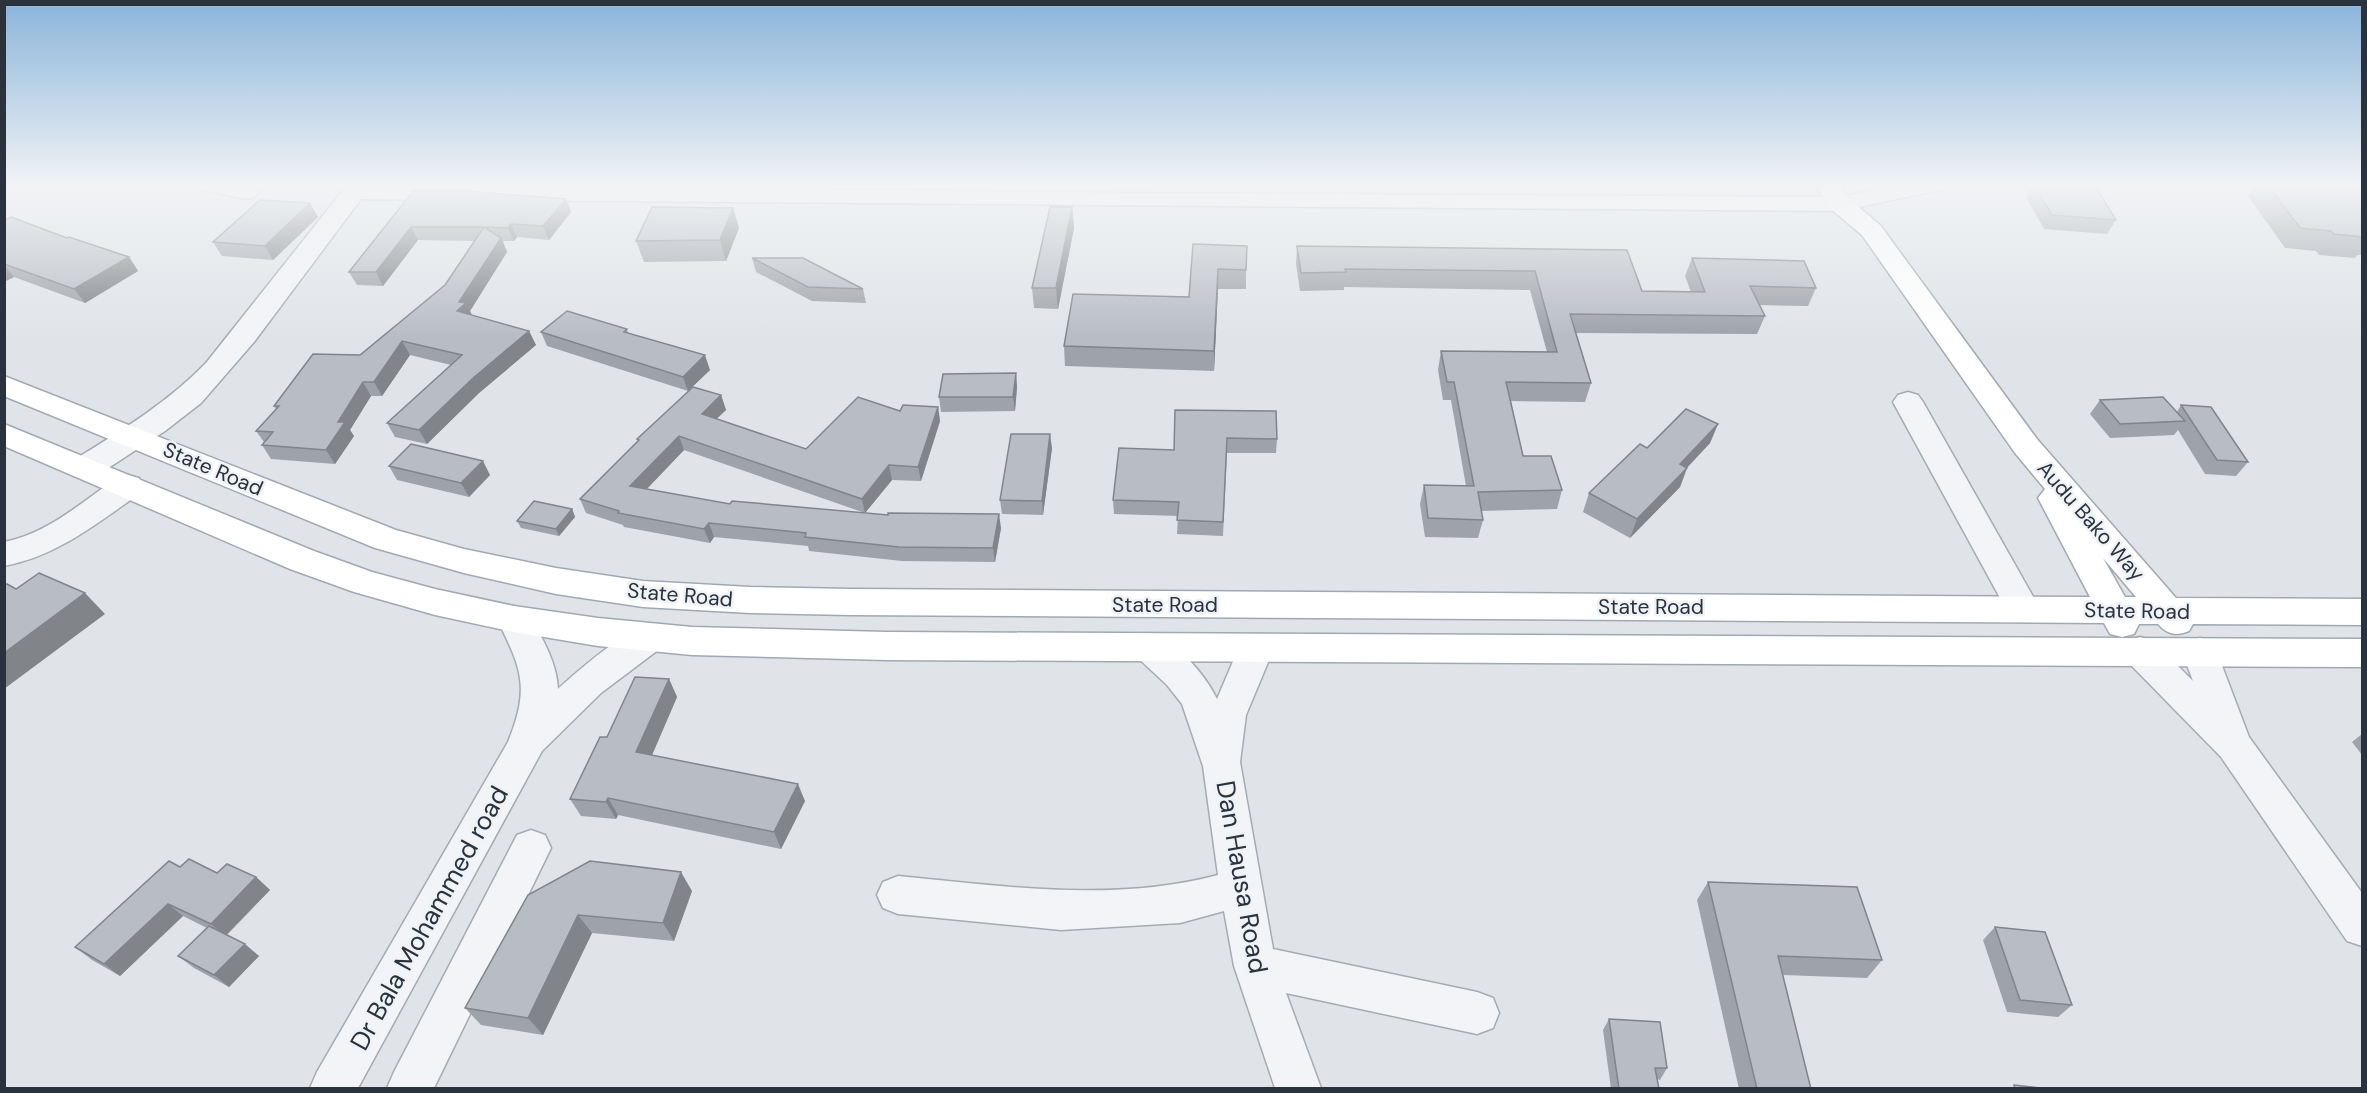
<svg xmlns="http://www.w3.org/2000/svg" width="2367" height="1093" font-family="'DM Sans',sans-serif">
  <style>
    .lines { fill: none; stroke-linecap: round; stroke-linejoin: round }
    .minor-casing { stroke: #a6abb2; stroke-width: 3 }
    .major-casing { stroke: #a0a9b3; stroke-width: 3 }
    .minor { fill: #f2f4f7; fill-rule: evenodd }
    .major { fill: #fff; fill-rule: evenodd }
    .wall { fill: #9ea3a9; fill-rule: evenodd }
    .shaded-wall { fill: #818489 }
    .building { fill: #b8bdc4; stroke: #818489; stroke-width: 1.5 }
    .labels { text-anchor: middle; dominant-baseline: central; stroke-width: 5; stroke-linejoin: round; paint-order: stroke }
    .street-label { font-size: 21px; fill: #2a323e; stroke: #eff2f6 }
    .near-street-label { font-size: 26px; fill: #2a323e; stroke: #eff2f6 }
  </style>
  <rect width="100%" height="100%" fill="#e0e4e8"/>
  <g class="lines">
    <g class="minor-casing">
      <g id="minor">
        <path d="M 198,184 L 242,184 L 255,187 L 258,192 L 255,197 L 246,199 L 201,189 Z"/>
        <path d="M 348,184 L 1136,193 L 1840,197 L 1902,184 L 1947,184 L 1944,189 L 1840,211 L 361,199 L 254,342 L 201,403 L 165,431 L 96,476 L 85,479 L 74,476 L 69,468 L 74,460 C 121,431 167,403 206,363 Z"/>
        <path d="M 1908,392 L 1918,395 L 1923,402 L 2035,600 L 2040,609 L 2035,618 L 2023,622 L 2011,618 L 1893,402 L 1898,395 Z"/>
        <path d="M 128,475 L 139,478 L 144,486 L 139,494 C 96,524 57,556 4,566 L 4,542 C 47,534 82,502 117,478 Z"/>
        <path d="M 514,606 L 526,610 C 540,634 557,661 558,689 C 573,675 631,625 649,624 C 653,623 658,626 662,627 L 668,637 L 662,647 L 601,693 L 542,751 L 358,1088 L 310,1088 L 317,1072 L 508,742 C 530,687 522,670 497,619 L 502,610 Z"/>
        <path d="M 1151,634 C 1178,643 1204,673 1217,699 L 1243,638 L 1256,634 L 1269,638 L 1274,648 L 1246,715 L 1240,762 L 1273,949 L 1477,992 L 1493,998 L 1499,1013 L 1493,1028 L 1477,1034 L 1286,993 L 1321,1088 L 1275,1088 L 1234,966 L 1224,911 L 1180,923 L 1061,930 L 898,914 L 883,908 L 877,895 L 883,882 L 898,876 C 1005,886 1112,903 1218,875 L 1203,766 L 1182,704 L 1167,685 L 1138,658 L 1133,648 L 1138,638 Z"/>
        <path d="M 2140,637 L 2153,641 L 2193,681 L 2182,652 L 2187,642 L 2200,638 L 2213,642 L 2249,737 L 2362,893 L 2362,946 L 2347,941 L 2221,757 L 2127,661 L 2122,651 L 2127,641 Z"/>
        <path d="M 531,830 L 545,835 L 551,848 L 434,1088 L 387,1088 L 394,1072 L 517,835 Z"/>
      </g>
    </g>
    <g class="major-casing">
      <g id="major">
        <path d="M 1814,184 L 1838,184 L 1849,199 L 1880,225 L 2037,439 L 2176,598 L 2362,599 L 2362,625 L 2193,624 L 2189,631 C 2176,636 2168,635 2158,624 L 2139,624 L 2134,634 L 2122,637 L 2110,634 L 2104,623 L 850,615 L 750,613 L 643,607 L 556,594 L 464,573 L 375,548 L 4,396 L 4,376 L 396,530 L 464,549 L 556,568 L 643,581 L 750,587 L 850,589 L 2090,597 L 2038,498 L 2045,489 L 2015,453 L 1862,235 L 1831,209 ZM 2103,558 L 2136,597 L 2125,597 Z"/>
        <path d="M 4,424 L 314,551 L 372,572 L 435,589 L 514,606 L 598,618 L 692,627 L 886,632 L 2362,639 L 2362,667 L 886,660 L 692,655 L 598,646 L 514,632 L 435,615 L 354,592 L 290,569 L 4,446 Z"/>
      </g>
    </g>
    <use href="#minor" class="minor"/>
    <use href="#major" class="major"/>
  </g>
  <g class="wall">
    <path d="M 291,184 L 314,184 L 303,189 Z"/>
    <path d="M 2033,184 L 2116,220 L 2107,234 L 2044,229 L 2026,197 Z"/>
    <path d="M 2256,184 L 2360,184 L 2362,187 L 2362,255 L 2357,255 L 2355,258 L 2319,255 L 2316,251 L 2285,248 L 2248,196 Z"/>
    <path d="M 414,190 L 469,192 L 566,199 L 571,212 L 549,240 L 517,237 L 514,241 L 503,241 L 507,252 L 470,311 L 472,315 L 529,331 L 536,345 L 479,393 L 427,444 L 395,437 L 387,423 L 451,365 L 410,355 L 382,396 L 371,396 L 350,430 L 354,436 L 335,464 L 271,459 L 262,445 L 264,442 L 256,431 L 276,409 L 274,406 L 360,355 L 445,285 L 475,241 L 418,240 L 383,286 L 357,285 L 349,272 Z"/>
    <path d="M 1072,207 L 1074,228 L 1058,309 L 1034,308 L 1032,288 Z"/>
    <path d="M 733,208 L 739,228 L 726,261 L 644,262 L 636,241 Z"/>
    <path d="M 318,217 L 273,260 L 222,256 L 213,242 Z"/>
    <path d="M 4,221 L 67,238 L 129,257 L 138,271 L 85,303 L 14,277 L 4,282 Z"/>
    <path d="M 1193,244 L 1246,270 L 1246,289 L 1218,289 L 1214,371 L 1065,366 L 1064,346 L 1189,297 Z"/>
    <path d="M 1297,246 L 1627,250 L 1642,291 L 1691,292 L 1685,276 L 1692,258 L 1816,288 L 1808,306 L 1759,305 L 1765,316 L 1757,334 L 1576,333 L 1591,383 L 1585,402 L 1511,401 L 1523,456 L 1562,490 L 1557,509 L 1481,511 L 1483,520 L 1478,538 L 1425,537 L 1420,504 L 1424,485 L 1466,486 L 1451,400 L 1443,400 L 1438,370 L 1441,351 L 1547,352 L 1530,290 L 1344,287 L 1344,290 L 1300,291 L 1296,264 Z"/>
    <path d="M 752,258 L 863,289 L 866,303 L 812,301 L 756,272 Z"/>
    <path d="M 627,329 L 628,333 L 710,370 L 688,391 L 547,346 L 541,332 Z"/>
    <path d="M 1016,373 L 1017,387 L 1015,411 L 941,412 L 939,397 Z"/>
    <path d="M 721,395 L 726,410 L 716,419 L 806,449 L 900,411 L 938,407 L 940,421 L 921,481 L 892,480 L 865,513 L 1001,528 L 995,562 L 902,561 L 809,551 L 808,546 L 714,537 L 710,543 L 624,527 L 623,525 L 586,513 L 580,499 L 638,442 L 637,439 ZM 684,450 L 865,513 L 730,504 L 647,489 Z"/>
    <path d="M 2100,400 L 2177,412 L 2181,405 L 2248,462 L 2236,476 L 2205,474 L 2178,430 L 2174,435 L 2110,438 L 2090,414 Z"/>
    <path d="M 1175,410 L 1277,439 L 1276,453 L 1227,453 L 1223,536 L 1177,534 L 1178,516 L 1114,514 L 1113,500 L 1174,450 Z"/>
    <path d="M 1718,424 L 1710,443 L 1687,468 L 1680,487 L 1630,538 L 1583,512 L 1589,493 L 1647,448 Z"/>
    <path d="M 1052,448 L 1043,515 L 1002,514 L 1000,500 Z"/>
    <path d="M 389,466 L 490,475 L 469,497 L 397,480 Z"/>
    <path d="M 572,509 L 575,517 L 559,536 L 521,528 L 517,521 Z"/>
    <path d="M 669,679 L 677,697 L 652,755 L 805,801 L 781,849 L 618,815 L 616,819 L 581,816 L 570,799 L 607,737 Z"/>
    <path d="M 2362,734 L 2362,755 L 2352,742 Z"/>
    <path d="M 180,867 L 217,873 L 256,877 L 270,890 L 227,935 L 259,956 L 229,987 L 194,968 L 178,956 L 207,928 L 183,916 L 120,976 L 92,960 L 75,947 Z"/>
    <path d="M 1708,882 L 1882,960 L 1867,978 L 1783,975 L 1811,1089 L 1739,1089 L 1697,900 Z"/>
    <path d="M 692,891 L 674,941 L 592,933 L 543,1035 L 481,1025 L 465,1008 L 528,895 Z"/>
    <path d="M 1995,927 L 2072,1005 L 2058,1017 L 2007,1012 L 1983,940 Z"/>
    <path d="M 1609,1019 L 1667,1068 L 1660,1080 L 1657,1079 L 1659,1089 L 1611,1089 L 1603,1030 Z"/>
  </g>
  <g class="shaded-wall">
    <path d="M 300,184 L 314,184 L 303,189 Z"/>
    <path d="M 566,199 L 571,212 L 549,240 L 543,226 Z"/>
    <path d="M 310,203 L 318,217 L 273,260 L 265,246 Z"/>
    <path d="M 1072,207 L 1074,228 L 1058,309 L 1056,288 Z"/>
    <path d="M 733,208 L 739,228 L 726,261 L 720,240 Z"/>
    <path d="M 511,224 L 517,237 L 514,241 L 508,228 Z"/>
    <path d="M 411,227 L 418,240 L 383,286 L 376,272 Z"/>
    <path d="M 501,238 L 507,252 L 470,311 L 473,317 L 457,311 L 459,302 Z"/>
    <path d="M 129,257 L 138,271 L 85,303 L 74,289 Z"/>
    <path d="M 4,265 L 14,277 L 4,282 Z"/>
    <path d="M 1218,269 L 1218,289 L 1214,371 L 1214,351 Z"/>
    <path d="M 529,331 L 536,345 L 479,393 L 427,444 L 419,430 L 472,379 Z"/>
    <path d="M 402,341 L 410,355 L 382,396 L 374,382 Z"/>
    <path d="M 705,355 L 710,370 L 688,391 L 683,377 Z"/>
    <path d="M 1016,373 L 1017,387 L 1015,411 L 1013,397 Z"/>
    <path d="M 363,382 L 371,396 L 350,430 L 354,436 L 335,464 L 326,450 L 338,422 Z"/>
    <path d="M 721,395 L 726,410 L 707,428 L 702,414 Z"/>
    <path d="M 938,407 L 940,421 L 921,481 L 918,467 Z"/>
    <path d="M 1718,424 L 1710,443 L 1677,478 L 1687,468 L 1680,487 L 1630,538 L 1637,519 L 1680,464 Z"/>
    <path d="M 1050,434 L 1052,448 L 1043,515 L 1042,501 Z"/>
    <path d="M 679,436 L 684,450 L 636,500 L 630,486 Z"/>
    <path d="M 483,461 L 490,475 L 469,497 L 461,483 Z"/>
    <path d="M 889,465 L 892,480 L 865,513 L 862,499 Z"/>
    <path d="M 572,509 L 575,517 L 559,536 L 556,529 Z"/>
    <path d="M 999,514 L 1001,528 L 995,562 L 993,548 Z"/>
    <path d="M 709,523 L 714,537 L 710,543 L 704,529 Z"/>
    <path d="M 85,593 L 105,614 L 4,689 L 4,653 Z"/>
    <path d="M 669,679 L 677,697 L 646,769 L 636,752 Z"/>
    <path d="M 798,784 L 805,801 L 781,849 L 774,832 Z"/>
    <path d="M 608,798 L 618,815 L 616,819 L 606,802 Z"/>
    <path d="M 681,872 L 692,891 L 674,941 L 663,923 Z"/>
    <path d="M 256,877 L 270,890 L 225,936 L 211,924 Z"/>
    <path d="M 168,904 L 183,916 L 120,976 L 104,964 Z"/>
    <path d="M 578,915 L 592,933 L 543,1035 L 528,1018 Z"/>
    <path d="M 245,944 L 259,956 L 229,987 L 214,975 Z"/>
  </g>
  <g class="building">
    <path d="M 2033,184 L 2095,186 L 2116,220 L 2052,215 Z"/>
    <path d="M 2267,184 L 2360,184 L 2362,187 L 2362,237 L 2334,234 L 2331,231 L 2300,228 Z"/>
    <path d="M 414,190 L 468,190 L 467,191 L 566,199 L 543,226 L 511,224 L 508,228 L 484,227 L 501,238 L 459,302 L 466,303 L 457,311 L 529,331 L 472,379 L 419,430 L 387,423 L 462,355 L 402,341 L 374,382 L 363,382 L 338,422 L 345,422 L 326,450 L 262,445 L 273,432 L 256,431 L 279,406 L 274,406 L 313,354 L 360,355 L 445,285 L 484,227 L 411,227 L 376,272 L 349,272 Z"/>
    <path d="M 260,200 L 310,203 L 265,246 L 213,242 Z"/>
    <path d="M 652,207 L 733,208 L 720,240 L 636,241 Z"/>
    <path d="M 1050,207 L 1072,207 L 1056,288 L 1032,288 Z"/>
    <path d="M 11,217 L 67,238 L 69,237 L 129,257 L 74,289 L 4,264 L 4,221 Z"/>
    <path d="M 1193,244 L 1247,246 L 1246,270 L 1218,269 L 1214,351 L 1064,346 L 1073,294 L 1189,297 Z"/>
    <path d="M 1297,246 L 1627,250 L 1642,291 L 1705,292 L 1692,258 L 1804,261 L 1816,288 L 1750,286 L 1765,316 L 1570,314 L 1591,383 L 1506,382 L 1523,456 L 1551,456 L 1562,490 L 1478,492 L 1483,520 L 1428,518 L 1424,485 L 1474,486 L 1454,382 L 1447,382 L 1441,351 L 1557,352 L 1535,271 L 1345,269 L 1346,272 L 1301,273 Z"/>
    <path d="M 752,258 L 803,258 L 863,289 L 808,287 Z"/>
    <path d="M 567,311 L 627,329 L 624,332 L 705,355 L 683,377 L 541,332 Z"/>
    <path d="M 1016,373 L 1013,397 L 939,397 L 943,374 Z"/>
    <path d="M 693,387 L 721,395 L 702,414 L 806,449 L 858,397 L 900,411 L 903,405 L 938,407 L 918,467 L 889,465 L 862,499 L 679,436 L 630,486 L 730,504 L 732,501 L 888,515 L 888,513 L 999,514 L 993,548 L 899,547 L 805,537 L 806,533 L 709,523 L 704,529 L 618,513 L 619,511 L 580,499 L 639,440 L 637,439 Z"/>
    <path d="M 2163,397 L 2185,421 L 2120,424 L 2100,400 Z"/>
    <path d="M 2181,405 L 2211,407 L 2248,462 L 2217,460 Z"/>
    <path d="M 1686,409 L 1718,424 L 1680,464 L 1687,468 L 1637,519 L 1589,493 L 1640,444 L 1647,448 Z"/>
    <path d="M 1175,410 L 1276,411 L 1277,439 L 1227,438 L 1223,522 L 1177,520 L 1179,502 L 1113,500 L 1119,448 L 1174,450 Z"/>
    <path d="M 1011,434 L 1050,434 L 1042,501 L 1000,500 Z"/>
    <path d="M 411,444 L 483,461 L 461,483 L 389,466 Z"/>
    <path d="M 534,501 L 572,509 L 556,529 L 517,521 Z"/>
    <path d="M 39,573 L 85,593 L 4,653 L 4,586 L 7,584 L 16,589 Z"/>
    <path d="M 635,677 L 669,679 L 636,752 L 798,784 L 774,832 L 608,798 L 606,802 L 570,799 L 600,737 L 607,737 Z"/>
    <path d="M 189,859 L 217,873 L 227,864 L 256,877 L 211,924 L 168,904 L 104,964 L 75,947 L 169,861 L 180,867 Z"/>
    <path d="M 590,861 L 681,872 L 663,923 L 578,915 L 528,1018 L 465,1008 L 528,895 Z"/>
    <path d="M 1708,882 L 1857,887 L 1882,960 L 1778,956 L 1811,1089 L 1757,1089 Z"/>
    <path d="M 209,926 L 245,944 L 214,975 L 178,956 Z"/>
    <path d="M 1995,927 L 2045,932 L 2072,1005 L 2020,1000 Z"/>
    <path d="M 1609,1019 L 1660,1022 L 1667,1068 L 1655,1068 L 1659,1089 L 1619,1089 Z"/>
    <path d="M 2014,1085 L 2048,1089 L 2015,1089 Z"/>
  </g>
  <linearGradient id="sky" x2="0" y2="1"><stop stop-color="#8ab4da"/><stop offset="0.55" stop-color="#f1f3f5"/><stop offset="1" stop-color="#f1f3f5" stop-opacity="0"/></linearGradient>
  <rect width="2367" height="337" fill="url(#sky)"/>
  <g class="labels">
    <g class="street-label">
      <text transform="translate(213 469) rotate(23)">State Road</text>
      <text transform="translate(2091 521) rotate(49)">Audu Bako Way</text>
      <text transform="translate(680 595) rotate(5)">State Road</text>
      <text x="1165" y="605">State Road</text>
      <text x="1651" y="607">State Road</text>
      <text transform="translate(2137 611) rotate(1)">State Road</text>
    </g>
    <g class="near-street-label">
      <text transform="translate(1242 877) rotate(80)">Dan Hausa Road</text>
      <text transform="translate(429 918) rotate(-61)">Dr Bala Mohammed road</text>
    </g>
  </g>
  <rect width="2367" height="1093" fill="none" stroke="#2a323e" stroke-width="12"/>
</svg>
